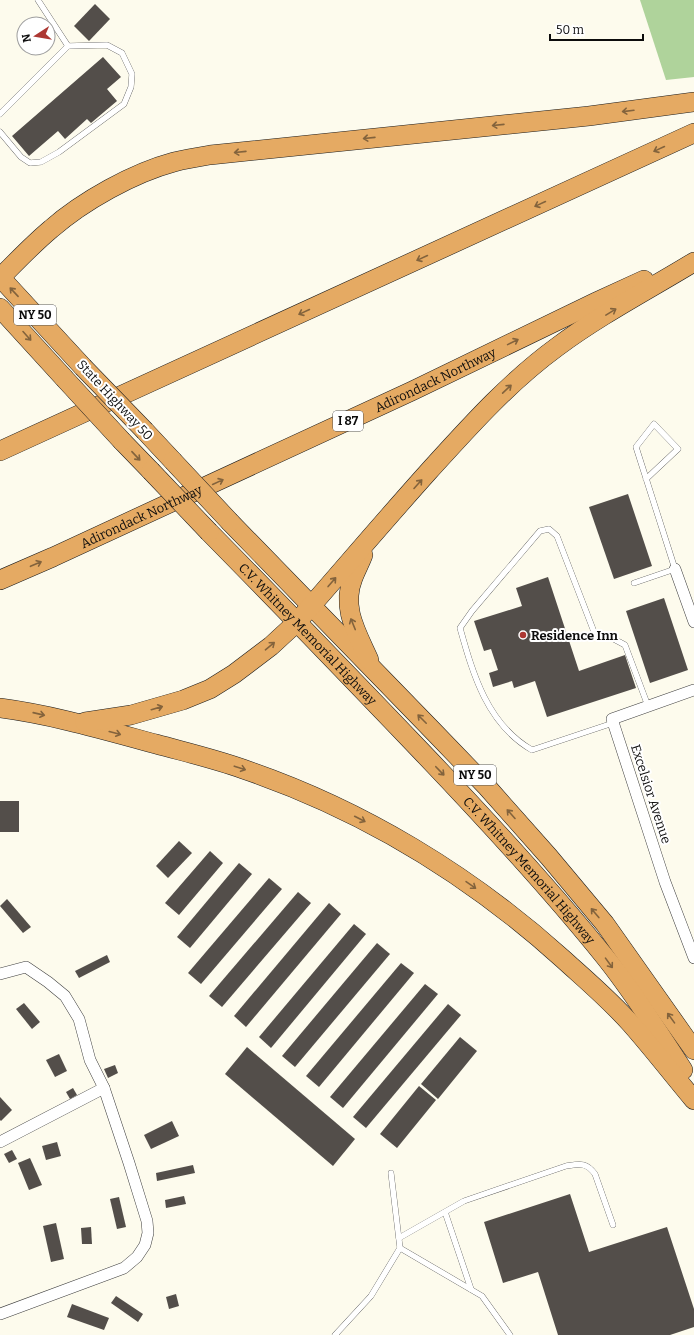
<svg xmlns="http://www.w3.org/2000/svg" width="694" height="1335" font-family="Bitter,serif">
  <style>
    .forest { fill: #afd39b }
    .building { fill: #534e4a }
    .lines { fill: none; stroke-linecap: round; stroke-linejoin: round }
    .lane-casing { stroke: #3f3f3f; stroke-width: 6 }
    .street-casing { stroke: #3f3f3f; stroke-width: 12 }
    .highway-casing { stroke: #1d1d1d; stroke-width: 20 }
    .lane { stroke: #fff; stroke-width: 5.5 }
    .street { stroke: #fff; stroke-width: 11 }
    .highway { stroke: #e5aa63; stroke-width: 19 }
    .highway-bridge-casing { stroke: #1d1d1d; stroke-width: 20; stroke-linecap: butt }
    .highway-bridge { stroke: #e5aa63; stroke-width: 19 }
    .oneway { stroke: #83633c }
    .poi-dot { fill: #ad3833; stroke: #fff; stroke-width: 1.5 }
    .labels { text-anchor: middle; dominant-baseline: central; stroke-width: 4; stroke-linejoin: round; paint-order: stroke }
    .shield { fill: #fff; stroke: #555; stroke-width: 1 }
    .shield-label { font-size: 12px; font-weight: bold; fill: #0c0c0c }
    .street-label { font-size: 13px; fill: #0c0c0c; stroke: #fff }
    .poi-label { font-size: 13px; font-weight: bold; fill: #0c0c0c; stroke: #fff; text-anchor: start }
  </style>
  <rect width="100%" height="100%" fill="#fdfbed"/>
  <path class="forest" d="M 640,0 L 694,0 L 694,77 L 666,80 Z"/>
  <g class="building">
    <path d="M 95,4 L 110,19 L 89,41 L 74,26 Z"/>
    <path d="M 103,57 L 121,77 L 107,89 L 117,101 L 91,123 L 87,119 L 65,139 L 58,131 L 29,156 L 12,136 Z"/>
    <path d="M 628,494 L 652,566 L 614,579 L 589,507 Z"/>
    <path d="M 548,577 L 579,671 L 625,655 L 636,688 L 547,717 L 535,681 L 514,688 L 512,681 L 493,687 L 489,673 L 498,670 L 491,649 L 484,651 L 474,621 L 522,606 L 516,588 Z"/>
    <path d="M 664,598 L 688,670 L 650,683 L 626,611 Z"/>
    <rect x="0" y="801" width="19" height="31"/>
    <path d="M 179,841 L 192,853 L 168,878 L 156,866 Z"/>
    <path d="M 210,851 L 223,863 L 179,915 L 165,903 Z"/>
    <path d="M 239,863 L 252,874 L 190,948 L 177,937 Z"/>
    <path d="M 269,878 L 282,889 L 201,984 L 188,973 Z"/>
    <path d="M 298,892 L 311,903 L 222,1007 L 209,996 Z"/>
    <path d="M 7,899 L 31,927 L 23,933 L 0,906 Z"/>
    <path d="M 329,903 L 341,914 L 246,1027 L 234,1016 Z"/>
    <path d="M 354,924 L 366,934 L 271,1048 L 259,1037 Z"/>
    <path d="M 377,943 L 390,954 L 295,1067 L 282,1056 Z"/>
    <path d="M 107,955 L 110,962 L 79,978 L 75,971 Z"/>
    <path d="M 401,963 L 414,973 L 319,1087 L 306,1076 Z"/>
    <path d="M 425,984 L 438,994 L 343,1108 L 330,1097 Z"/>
    <path d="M 24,1003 L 40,1022 L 32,1029 L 16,1009 Z"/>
    <path d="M 448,1004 L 461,1015 L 366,1128 L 353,1117 Z"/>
    <path d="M 460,1037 L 477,1051 L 438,1099 L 421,1084 Z"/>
    <path d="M 247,1047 L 355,1139 L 333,1166 L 225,1074 Z"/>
    <path d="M 59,1054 L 67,1071 L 55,1077 L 46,1060 Z"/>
    <path d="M 115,1065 L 118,1073 L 108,1078 L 104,1069 Z"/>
    <path d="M 419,1086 L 436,1100 L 397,1148 L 380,1134 Z"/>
    <path d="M 73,1088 L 77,1095 L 70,1099 L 66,1092 Z"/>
    <path d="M 0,1097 L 12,1110 L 1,1121 L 0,1120 Z"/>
    <path d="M 172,1121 L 179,1136 L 151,1149 L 144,1135 Z"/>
    <path d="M 57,1142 L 61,1156 L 46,1160 L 42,1146 Z"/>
    <path d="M 12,1150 L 17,1159 L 9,1163 L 4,1154 Z"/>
    <path d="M 30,1158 L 42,1185 L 29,1190 L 18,1163 Z"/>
    <path d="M 193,1165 L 195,1173 L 157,1181 L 156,1173 Z"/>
    <path d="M 570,1194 L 589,1252 L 667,1227 L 694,1309 L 694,1327 L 670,1335 L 558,1335 L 538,1272 L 503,1283 L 484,1222 Z"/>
    <path d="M 184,1196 L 186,1204 L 166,1208 L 165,1200 Z"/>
    <path d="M 119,1197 L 126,1227 L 117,1229 L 110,1199 Z"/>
    <path d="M 56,1223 L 64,1259 L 51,1262 L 43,1226 Z"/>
    <path d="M 91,1227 L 92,1244 L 82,1244 L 81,1228 Z"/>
    <path d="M 176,1294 L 179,1306 L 169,1309 L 166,1297 Z"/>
    <path d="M 116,1296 L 143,1314 L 138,1322 L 111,1303 Z"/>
    <path d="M 72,1304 L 109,1318 L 104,1330 L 67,1317 Z"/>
  </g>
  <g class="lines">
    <g class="lane-casing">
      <g id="lane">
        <path d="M 38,0 L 68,46"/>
        <path d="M 0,114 L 68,46 L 107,45 L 122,53 L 132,74 L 131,87 L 124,104 L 59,152 L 41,162 L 30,163 L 21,157 L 0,132"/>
        <path d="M 634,583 L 675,569 L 636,447 L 654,424 L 678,449 L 646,479"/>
        <path d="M 613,723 L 532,750 C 487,724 473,674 460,628 L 472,611 L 540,531 L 549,529 L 557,536 L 596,637 L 612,638 L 625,645 L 648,706"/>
        <path d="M 445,1212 L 471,1289"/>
        <path d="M 399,1238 L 464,1201 L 566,1166 C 580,1164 586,1162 595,1174 L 613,1225"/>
        <path d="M 400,1248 L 482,1296 L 510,1335"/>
        <path d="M 335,1335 L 371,1296 L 400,1248 L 391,1173"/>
      </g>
    </g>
    <g class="street-casing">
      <g id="street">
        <path d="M 675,569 L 694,622"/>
        <path d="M 694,690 L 612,719 L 665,882 L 694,958"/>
        <path d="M 0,974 L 26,967 L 48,982 L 65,996 L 79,1019 L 90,1060 L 104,1088 L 129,1163 L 147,1221 L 148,1233 L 145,1245 L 137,1257 L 124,1268 L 0,1314"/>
        <path d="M 0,1142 L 104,1088"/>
      </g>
    </g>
    <g class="highway-casing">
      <g id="highway">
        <path d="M 0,277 L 83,367"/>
        <path d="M 0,278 C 17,261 33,244 51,229 C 83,201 133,173 174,162 C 186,159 198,157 210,155 L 589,116 L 694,102"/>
        <path d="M 0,308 L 64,378"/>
        <path d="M 145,431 L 173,461"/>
        <path d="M 122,441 L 151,471"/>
        <path d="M 0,451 L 694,133"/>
        <path d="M 230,522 L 435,733 L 487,787 L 549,857 L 605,924 L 694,1050"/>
        <path id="s1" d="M 209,532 C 280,604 350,677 420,750 C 484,817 547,885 605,957 C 634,993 658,1032 683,1070"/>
        <path d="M 363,555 C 360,563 356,570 353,578 C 341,608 357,633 369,660"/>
        <path id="s2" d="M 0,580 L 53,557 L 412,391 L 596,302 L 644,280"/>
        <path d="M 0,708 C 53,715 104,730 156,744 C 185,752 215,759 243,769 C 361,809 470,875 563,959 C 586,980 610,1000 631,1024 C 653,1049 673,1075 694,1100"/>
        <path d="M 85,722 L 131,715 L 183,700 L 210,689 L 234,674 L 271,646 L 297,622 C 341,572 384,521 429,471 C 469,427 509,382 557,347 C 600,315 648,290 694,262"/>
      </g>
    </g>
    <use href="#lane" class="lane"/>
    <use href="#street" class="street"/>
    <use href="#highway" class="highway"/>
    <g class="highway-bridge-casing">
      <g id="highway-bridge">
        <path d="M 83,367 L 145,431"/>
        <path d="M 64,378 L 122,441"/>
        <path d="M 173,461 L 230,522"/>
        <path d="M 151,471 L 209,532"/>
      </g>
    </g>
    <use href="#highway-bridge" class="highway-bridge"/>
  </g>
  <defs><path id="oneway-shaft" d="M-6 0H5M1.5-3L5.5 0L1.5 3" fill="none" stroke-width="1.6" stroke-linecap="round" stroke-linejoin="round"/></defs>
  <g class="oneway">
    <use href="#oneway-shaft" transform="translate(628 111) rotate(173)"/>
    <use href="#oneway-shaft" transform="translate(498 125) rotate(174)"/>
    <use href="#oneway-shaft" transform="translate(369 138) rotate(174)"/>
    <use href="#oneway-shaft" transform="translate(659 149) rotate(155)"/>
    <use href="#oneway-shaft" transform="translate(240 152) rotate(174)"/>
    <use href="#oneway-shaft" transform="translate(540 204) rotate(155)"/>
    <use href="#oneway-shaft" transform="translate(422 258) rotate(155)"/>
    <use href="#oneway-shaft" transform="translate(14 292) rotate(-133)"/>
    <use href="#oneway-shaft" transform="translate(304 312) rotate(155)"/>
    <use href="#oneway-shaft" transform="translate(611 312) rotate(-31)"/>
    <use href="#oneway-shaft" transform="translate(27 336) rotate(48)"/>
    <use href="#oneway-shaft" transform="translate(513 342) rotate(-26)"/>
    <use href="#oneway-shaft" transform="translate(507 389) rotate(-43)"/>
    <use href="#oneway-shaft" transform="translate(136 456) rotate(47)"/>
    <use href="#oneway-shaft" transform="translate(218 482) rotate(-25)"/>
    <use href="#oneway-shaft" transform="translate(418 484) rotate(-48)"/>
    <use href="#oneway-shaft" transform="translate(36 564) rotate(-23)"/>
    <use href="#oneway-shaft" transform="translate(332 582) rotate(-49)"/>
    <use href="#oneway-shaft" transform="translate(353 624) rotate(-112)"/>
    <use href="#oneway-shaft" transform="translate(270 646) rotate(-40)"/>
    <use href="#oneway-shaft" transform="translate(157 708) rotate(-16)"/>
    <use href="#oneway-shaft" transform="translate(39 714) rotate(13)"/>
    <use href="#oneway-shaft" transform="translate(422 719) rotate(-135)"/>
    <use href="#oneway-shaft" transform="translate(115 733) rotate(15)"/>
    <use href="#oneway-shaft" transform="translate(240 768) rotate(18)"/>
    <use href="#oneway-shaft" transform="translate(440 771) rotate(46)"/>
    <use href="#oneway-shaft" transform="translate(511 814) rotate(-132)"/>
    <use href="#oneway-shaft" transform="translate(360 819) rotate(27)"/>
    <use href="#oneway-shaft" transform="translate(471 885) rotate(35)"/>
    <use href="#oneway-shaft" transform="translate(595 913) rotate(-130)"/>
    <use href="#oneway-shaft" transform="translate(609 963) rotate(54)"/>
    <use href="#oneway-shaft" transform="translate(671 1018) rotate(-126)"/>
  </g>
  <circle class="poi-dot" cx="523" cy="635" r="4"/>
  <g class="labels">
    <g class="shield">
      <rect x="14" y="305" width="42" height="20" rx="3"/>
      <rect x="333" y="411" width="30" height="20" rx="3"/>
      <rect x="454" y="765" width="42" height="20" rx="3"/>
    </g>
    <g class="shield-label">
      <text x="35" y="315">NY 50</text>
      <text x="348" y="421">I 87</text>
      <text x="475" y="775">NY 50</text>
    </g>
    <g class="street-label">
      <text stroke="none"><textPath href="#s2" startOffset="479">Adirondack Northway</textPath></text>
      <text transform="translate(115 400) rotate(47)">State Highway 50</text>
      <text stroke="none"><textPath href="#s2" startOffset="155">Adirondack Northway</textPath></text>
      <text stroke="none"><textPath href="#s1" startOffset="142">C.V. Whitney Memorial Highway</textPath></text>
      <text transform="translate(651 794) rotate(72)">Excelsior Avenue</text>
      <text stroke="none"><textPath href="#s1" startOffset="466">C.V. Whitney Memorial Highway</textPath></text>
    </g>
    <g class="poi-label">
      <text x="531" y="635">Residence Inn</text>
    </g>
  </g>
  <g transform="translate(36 36) rotate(258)"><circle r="19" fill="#ffffff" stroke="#9e9e9e"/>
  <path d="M0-3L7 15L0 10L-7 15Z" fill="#ad3833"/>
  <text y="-6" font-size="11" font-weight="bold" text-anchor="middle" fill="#0c0c0c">N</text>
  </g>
  <path d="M550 34v6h93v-6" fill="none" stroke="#0c0c0c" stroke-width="2"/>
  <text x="556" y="34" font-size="12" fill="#0c0c0c" stroke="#ffffff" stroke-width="3" paint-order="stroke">50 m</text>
</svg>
